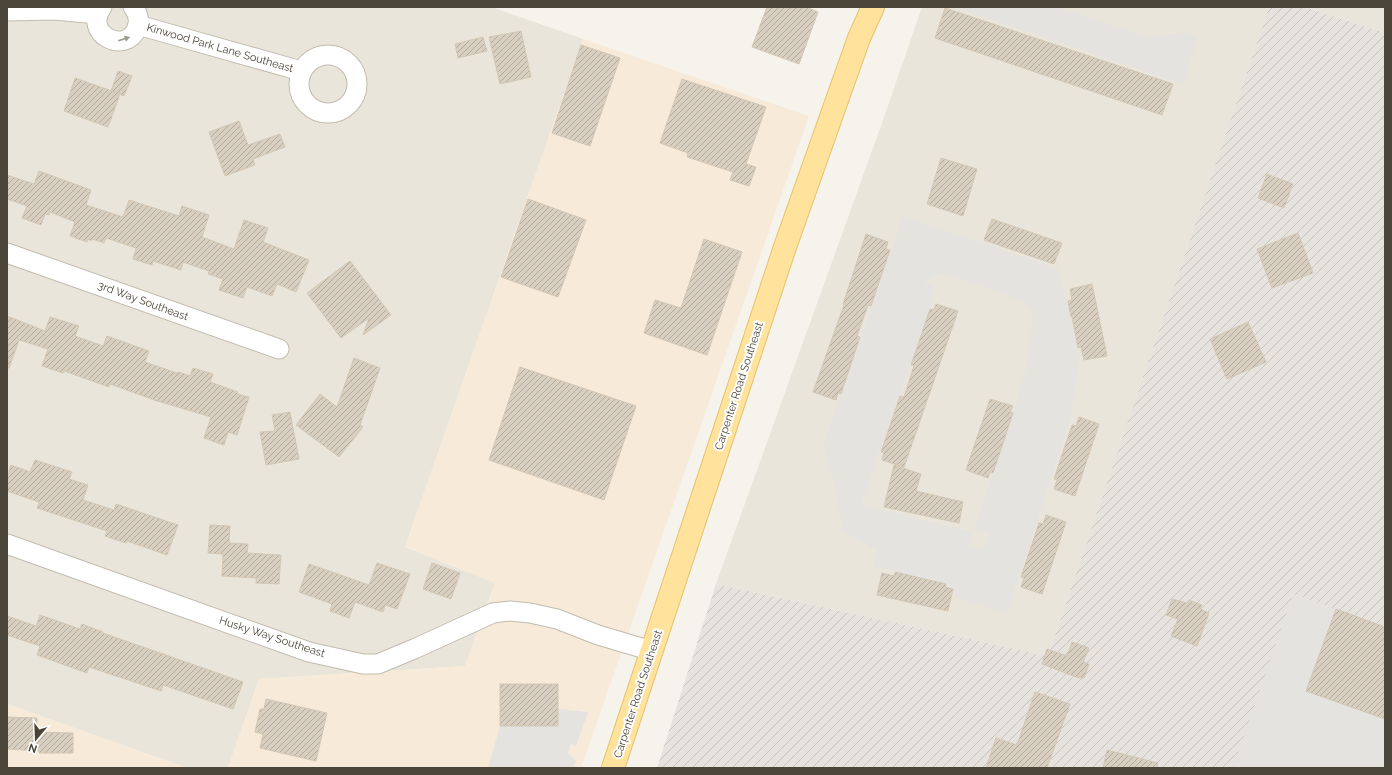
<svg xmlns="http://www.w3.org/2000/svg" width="1392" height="775" font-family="Raleway,sans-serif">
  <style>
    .residential { fill: #eae5da }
    .commercial { fill: #f7ead8 }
    .industrial { fill: url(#industrial-furrows) }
    .parking { fill: #e5e3e0; fill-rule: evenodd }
    .building { fill: url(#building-hatch); stroke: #d3c7b4 }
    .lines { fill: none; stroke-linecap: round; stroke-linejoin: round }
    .minor-casing { stroke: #c2bbae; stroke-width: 21 }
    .major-casing { stroke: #e6c16a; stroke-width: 24 }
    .minor { stroke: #fff; stroke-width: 19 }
    .major { stroke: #ffe39c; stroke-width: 22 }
    .oneway { fill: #9c9892 }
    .labels { text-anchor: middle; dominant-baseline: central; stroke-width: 4; stroke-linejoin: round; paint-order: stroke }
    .street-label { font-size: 11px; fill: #4b4439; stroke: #fff }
  </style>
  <defs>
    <pattern id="industrial-furrows" width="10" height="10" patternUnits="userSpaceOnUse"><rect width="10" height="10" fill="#e6e2dd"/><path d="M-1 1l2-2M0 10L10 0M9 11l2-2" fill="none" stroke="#c7c3be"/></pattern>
    <pattern id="building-hatch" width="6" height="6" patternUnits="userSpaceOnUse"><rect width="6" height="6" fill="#d8cfc1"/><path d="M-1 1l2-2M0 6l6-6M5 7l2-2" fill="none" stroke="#b1aa9e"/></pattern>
  </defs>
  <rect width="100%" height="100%" fill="#f6f3ec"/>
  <g class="residential">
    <path d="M 7,7 L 492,7 L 583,39 L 405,547 L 495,583 L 465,666 L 259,679 L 228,768 L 187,768 L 7,704 Z"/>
    <path d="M 922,7 L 1269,7 L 1048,656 L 716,584 L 882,123 Z"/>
    <path d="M 1305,7 L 1385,7 L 1385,33 Z"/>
  </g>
  <g class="commercial">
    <path d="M 583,39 L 809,116 L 581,768 L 228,768 L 259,679 L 465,666 L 495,583 L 405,547 Z"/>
    <path d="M 7,704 L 187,768 L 7,768 Z"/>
  </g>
  <path class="industrial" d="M 1269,7 L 1305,7 L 1385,33 L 1385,768 L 657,768 L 716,584 L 1048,656 Z"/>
  <g class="parking">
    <path d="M 954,7 L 1058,7 L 1147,37 L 1185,32 L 1198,37 L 1183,84 Z"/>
    <path d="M 903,216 L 1058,269 L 1080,357 L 1070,421 L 1007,613 L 955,597 L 951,585 L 874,566 L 876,550 L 843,531 L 834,481 L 823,446 ZM 939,274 L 959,278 L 1023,301 L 1031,309 L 1033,319 L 1025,371 L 1014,412 L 974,529 L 990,534 L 984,549 L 969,546 L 972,532 L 861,505 L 932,301 L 933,286 L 924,282 Z"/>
    <path d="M 1293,594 L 1336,609 L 1306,691 L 1385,719 L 1385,768 L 1233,768 Z"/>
    <path d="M 558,709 L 588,712 L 576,746 L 571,744 L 568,753 L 576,761 L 573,768 L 488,768 L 500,726 L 558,726 Z"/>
  </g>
  <g class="building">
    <path d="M 767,7 L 806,7 L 818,12 L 799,64 L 752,47 Z"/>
    <path d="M 945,8 L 1173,84 L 1162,115 L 935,38 Z"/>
    <path d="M 521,31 L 531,77 L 500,84 L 489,37 Z"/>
    <path d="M 483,37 L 487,51 L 458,58 L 455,44 Z"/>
    <path d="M 581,45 L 620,58 L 590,146 L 552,133 Z"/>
    <path d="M 118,71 L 132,76 L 124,96 L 111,91 Z"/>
    <path d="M 75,78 L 120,94 L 108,127 L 64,111 Z"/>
    <path d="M 682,79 L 766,107 L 746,164 L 756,167 L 749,186 L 730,180 L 733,172 L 687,157 L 688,153 L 660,143 Z"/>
    <path d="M 239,121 L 248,145 L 280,134 L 285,147 L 253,159 L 255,165 L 225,176 L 209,132 Z"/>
    <path d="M 941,158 L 977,169 L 963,216 L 927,204 Z"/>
    <path d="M 39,171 L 91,190 L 86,205 L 123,217 L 129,200 L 179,216 L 182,206 L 209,215 L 202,237 L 234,249 L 244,220 L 268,228 L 263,242 L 309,260 L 296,292 L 277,284 L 272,296 L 247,287 L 243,298 L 219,290 L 223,279 L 208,274 L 209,271 L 183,262 L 181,270 L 153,261 L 152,265 L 133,259 L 136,248 L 106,238 L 104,243 L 92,239 L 91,241 L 88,239 L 87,242 L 70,236 L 75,222 L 50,212 L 49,215 L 45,214 L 41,225 L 22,218 L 27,206 L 7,199 L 7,175 L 34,184 Z"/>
    <path d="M 1267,174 L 1293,184 L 1284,208 L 1258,198 Z"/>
    <path d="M 528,199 L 586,220 L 558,297 L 501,277 Z"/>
    <path d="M 992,219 L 1062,243 L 1054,264 L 984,240 Z"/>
    <path d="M 1298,233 L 1313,273 L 1272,288 L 1257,249 Z"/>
    <path d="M 866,234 L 888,242 L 886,249 L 890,250 L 871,306 L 868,305 L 857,336 L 860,337 L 841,394 L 838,393 L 836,400 L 813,392 L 844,305 L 843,304 Z"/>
    <path d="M 704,239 L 742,252 L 707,355 L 644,333 L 655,300 L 681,308 Z"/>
    <path d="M 350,261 L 391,315 L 363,335 L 369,318 L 341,338 L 307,293 Z"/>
    <path d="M 1092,284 L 1107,356 L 1084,360 L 1081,347 L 1078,348 L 1072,317 L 1071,317 L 1068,301 L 1072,300 L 1070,289 Z"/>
    <path d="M 936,304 L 958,311 L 904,467 L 882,460 L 884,453 L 881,452 L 900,396 L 904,397 L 914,366 L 911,365 L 930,309 L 934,310 Z"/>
    <path d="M 7,316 L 45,331 L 50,317 L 79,326 L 75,336 L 103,346 L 107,336 L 149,351 L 145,362 L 177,373 L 179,372 L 190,376 L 193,368 L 213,374 L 210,382 L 238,392 L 237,394 L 249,397 L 237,435 L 228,432 L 224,445 L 204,438 L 211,417 L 154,400 L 110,384 L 109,387 L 64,371 L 63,373 L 42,366 L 48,349 L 19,340 L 9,368 L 7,368 Z"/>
    <path d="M 1248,322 L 1266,362 L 1227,379 L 1210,339 Z"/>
    <path d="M 354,358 L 380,368 L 360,425 L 363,427 L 339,457 L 296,425 L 320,394 L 337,407 Z"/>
    <path d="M 520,367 L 636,406 L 604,500 L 489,460 Z"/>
    <path d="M 990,399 L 1013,406 L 1010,412 L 1013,413 L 993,473 L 990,472 L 988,478 L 966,470 Z"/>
    <path d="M 290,412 L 299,459 L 266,465 L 260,432 L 275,431 L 272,415 Z"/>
    <path d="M 1079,417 L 1099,424 L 1075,496 L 1054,489 L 1057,480 L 1054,479 L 1072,425 L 1076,426 Z"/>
    <path d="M 35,460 L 72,472 L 69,479 L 88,485 L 83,500 L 114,510 L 116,504 L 178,525 L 167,555 L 127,541 L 126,543 L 105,536 L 107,531 L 37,508 L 39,502 L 7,491 L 7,477 L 11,465 L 30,472 Z"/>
    <path d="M 894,465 L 921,474 L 916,491 L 963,502 L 959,523 L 884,507 Z"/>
    <path d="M 1046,515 L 1066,522 L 1042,594 L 1021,587 L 1024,578 L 1021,577 L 1039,523 L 1043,524 Z"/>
    <path d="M 210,525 L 230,526 L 229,543 L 248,544 L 247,553 L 281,555 L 279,584 L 256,583 L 256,578 L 222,576 L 223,554 L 208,553 Z"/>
    <path d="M 377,563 L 410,574 L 397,609 L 385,605 L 383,612 L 355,602 L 349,618 L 330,611 L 332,604 L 299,592 L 309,564 L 369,585 Z"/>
    <path d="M 432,563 L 460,573 L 451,599 L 423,589 Z"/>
    <path d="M 895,572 L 946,584 L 945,587 L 953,589 L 948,611 L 877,595 L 882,573 L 894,576 Z"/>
    <path d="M 1172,599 L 1187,603 L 1189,600 L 1202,605 L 1200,609 L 1209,613 L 1197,646 L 1171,636 L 1178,619 L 1166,615 Z"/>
    <path d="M 1336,609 L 1385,627 L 1385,719 L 1306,691 Z"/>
    <path d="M 40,615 L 80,629 L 82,624 L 103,632 L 103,633 L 243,682 L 233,709 L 163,685 L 161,691 L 89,667 L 87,673 L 37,655 L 40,646 L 7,635 L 7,616 L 36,626 Z"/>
    <path d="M 1072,642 L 1089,648 L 1083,662 L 1089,664 L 1084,678 L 1079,677 L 1079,678 L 1042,664 L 1047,649 L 1067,656 Z"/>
    <rect x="500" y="684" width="58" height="42"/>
    <path d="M 1035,692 L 1070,704 L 1047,768 L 986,768 L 996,738 L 1017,745 Z"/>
    <path d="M 266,699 L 327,713 L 316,761 L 260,748 L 263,734 L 255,732 L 260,709 L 264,709 Z"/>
    <path d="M 7,717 L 37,718 L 37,732 L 73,733 L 73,753 L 39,753 L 39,751 L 7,749 Z"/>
    <path d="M 1107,750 L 1158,763 L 1157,768 L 1103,768 Z"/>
  </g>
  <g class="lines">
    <g class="minor-casing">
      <g id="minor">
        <path d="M 102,7 C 82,34 126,56 137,28 C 140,20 138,13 133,7"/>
        <path d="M 7,11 L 54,10 L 98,14"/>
        <path d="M 138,25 L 301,71"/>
        <circle cx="328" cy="84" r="29"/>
        <path d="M 7,253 L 279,349"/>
        <path d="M 7,544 L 309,652 L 363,664 L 378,664 L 414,649 L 493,613 L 510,611 L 530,613 L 557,619 L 598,635 L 652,651"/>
      </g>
    </g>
    <g class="major-casing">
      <path id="major" d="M 613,768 L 785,247 L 859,38 L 873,7"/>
    </g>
    <use href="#minor" class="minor"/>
    <use href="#major" class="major"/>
  </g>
  <defs><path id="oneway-solid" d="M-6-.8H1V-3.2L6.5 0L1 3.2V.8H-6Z"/></defs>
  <use class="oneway" href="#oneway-solid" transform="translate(124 39) rotate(-17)"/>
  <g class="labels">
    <g class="street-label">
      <text transform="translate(220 48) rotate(16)">Kinwood Park Lane Southeast</text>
      <text transform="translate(143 301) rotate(20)">3rd Way Southeast</text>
      <text transform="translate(739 386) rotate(-72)">Carpenter Road Southeast</text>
      <text transform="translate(272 637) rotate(18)">Husky Way Southeast</text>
      <text transform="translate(638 694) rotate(-72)">Carpenter Road Southeast</text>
    </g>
  </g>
  <rect width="1392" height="775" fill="none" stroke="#4b4439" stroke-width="16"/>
  <g transform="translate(36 739) rotate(199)" stroke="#ffffff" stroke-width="3" paint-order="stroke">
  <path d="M0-3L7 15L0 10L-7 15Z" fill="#4b4439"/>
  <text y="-6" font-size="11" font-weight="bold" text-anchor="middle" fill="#4b4439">N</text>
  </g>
</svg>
